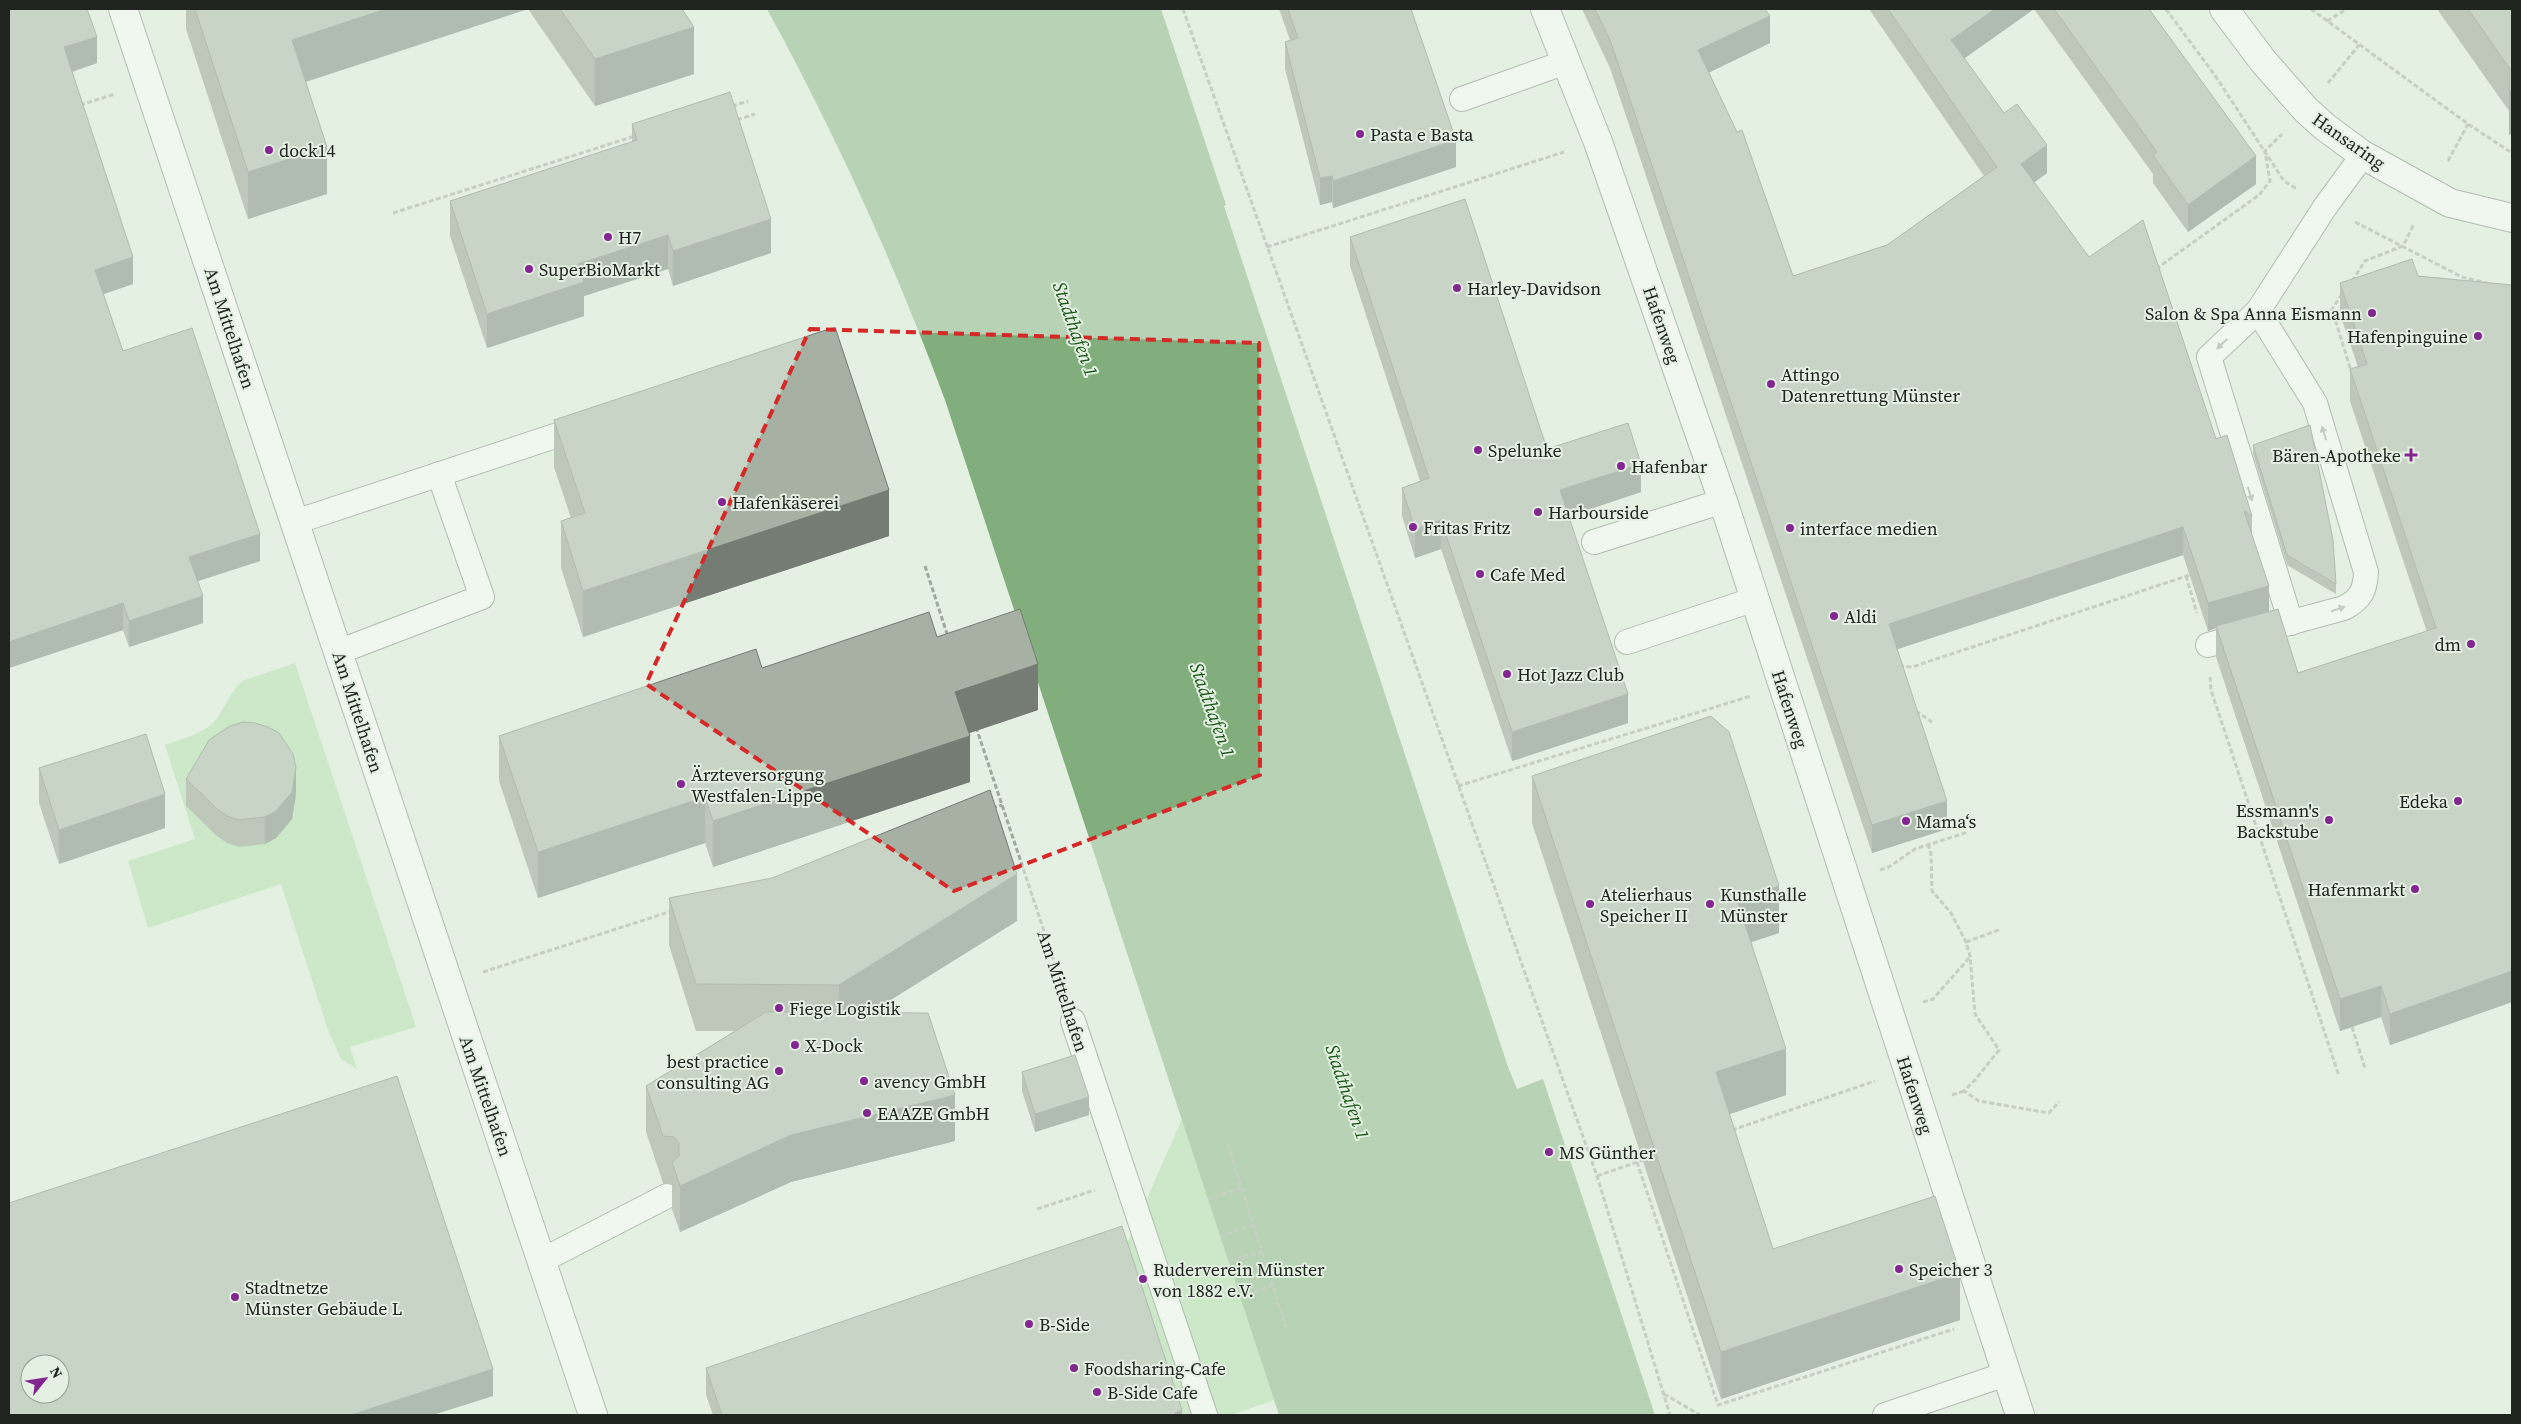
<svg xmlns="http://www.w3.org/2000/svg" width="2521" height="1424" font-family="'Source Serif 4',serif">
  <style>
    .green { fill: #afdeab }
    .water { fill: #81ae7c }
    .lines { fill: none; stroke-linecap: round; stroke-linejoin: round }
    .lane-casing { stroke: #747f72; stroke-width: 26 }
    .street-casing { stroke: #747f72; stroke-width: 30 }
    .secondary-casing { stroke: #747f72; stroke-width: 30 }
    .path { stroke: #9fa99e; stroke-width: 3; stroke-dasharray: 5 2.5; stroke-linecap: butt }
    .lane { stroke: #fff; stroke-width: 24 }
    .street { stroke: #fff; stroke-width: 28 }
    .secondary { stroke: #fff; stroke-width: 28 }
    .wall { fill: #8f988d }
    .shaded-wall { fill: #747c73 }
    .building { fill: #a6b1a4; stroke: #747c73; fill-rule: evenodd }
    .oneway { fill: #9b9d9b }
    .marked { fill: none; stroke: #d62828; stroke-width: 4; stroke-dasharray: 10 6; stroke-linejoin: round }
    .poi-dot { fill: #842691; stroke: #e3f0e2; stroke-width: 2 }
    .labels { text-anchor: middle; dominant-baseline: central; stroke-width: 4; stroke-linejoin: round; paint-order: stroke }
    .poi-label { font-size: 18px; fill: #202520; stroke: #e3f0e2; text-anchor: start }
    .street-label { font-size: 18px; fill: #202520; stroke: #e3f0e2 }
    .water-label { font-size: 19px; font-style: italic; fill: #195716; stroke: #e3f0e2 }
  </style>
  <rect width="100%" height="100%" fill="#e3f0e2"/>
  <g class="green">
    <path d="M 295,663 L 416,1027 L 350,1047 L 357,1069 L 341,1059 L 328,1030 L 281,884 L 148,928 L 128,861 L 195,839 L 165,745 C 180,739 204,734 215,721 C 225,708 230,692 242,681 Z"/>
    <path d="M 1182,1119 L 1274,1400 L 1231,1415 L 968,1415 L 1122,1255 Z"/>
  </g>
  <path class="water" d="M 767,9 L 1161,9 L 1226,205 L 1224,206 L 1508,1067 L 1517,1089 L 1543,1079 L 1655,1415 L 1279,1415 L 945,400 C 895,265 836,135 767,9 Z"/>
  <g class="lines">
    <g class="lane-casing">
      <g id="lane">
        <path d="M 1462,99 L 1566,62"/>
        <path d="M 295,522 L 585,426"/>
        <path d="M 1594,542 L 1723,501"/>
        <path d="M 2291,623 L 2209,357 L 2258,311 L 2325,207 L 2363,155"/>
        <path d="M 1627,642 L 1755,599"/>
        <path d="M 2208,645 L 2344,608 C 2361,599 2365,591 2366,572 L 2315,403 L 2258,311"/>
        <path d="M 338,652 L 482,597 L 439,474"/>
        <path d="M 1073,1021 L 1205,1415"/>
        <path d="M 541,1261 L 667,1196"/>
        <path d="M 1885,1415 L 2006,1374"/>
      </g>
    </g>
    <g class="street-casing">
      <g id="street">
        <path d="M 123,9 L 593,1415"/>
        <path d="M 1545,9 L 1598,142 L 1723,501 L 2020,1415"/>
      </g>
    </g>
    <g class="secondary-casing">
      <path id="secondary" d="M 2224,9 L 2263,61 L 2306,110 L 2325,127 L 2363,155 L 2450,203 L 2512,218"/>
    </g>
    <g class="path">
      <path d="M 1183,9 L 1597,1176 L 1670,1415"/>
      <path d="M 2166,9 L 2216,77 L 2284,181 L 2297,189"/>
      <path d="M 2311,9 L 2468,124 L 2512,153"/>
      <path d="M 2327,21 L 2347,9"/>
      <path d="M 2328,83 L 2359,45"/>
      <path d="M 80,105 L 115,94"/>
      <path d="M 732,106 L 748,101"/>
      <path d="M 737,120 L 755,114"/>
      <path d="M 2448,161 L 2468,124"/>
      <path d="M 393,213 L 635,136"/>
      <path d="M 2355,222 L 2462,277 L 2487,283"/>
      <path d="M 1267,247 L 1564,152"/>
      <path d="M 2156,269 L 2259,195 L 2270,181 L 2265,151 L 2282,134"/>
      <path d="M 2352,281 L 2365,261 L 2403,246 L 2414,224"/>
      <path d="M 2342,294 L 2332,309 L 2351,371"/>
      <path d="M 925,566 L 948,637"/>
      <path d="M 2186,576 L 2197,613"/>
      <path d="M 1899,666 L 1912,667 L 2193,574"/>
      <path d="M 2210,677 L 2211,690 L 2339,1076"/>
      <path d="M 1916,711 L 1932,722"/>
      <path d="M 976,727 L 1064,991"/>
      <path d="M 1458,786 L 1751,696"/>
      <path d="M 992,808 L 1002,805"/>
      <path d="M 1928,844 L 1931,854 L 1932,891 L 1951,913 L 1966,942 L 1970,956 L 1975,1014 L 1999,1050 L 1975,1080 L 1964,1091 L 1979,1101 L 2049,1113 L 2059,1102"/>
      <path d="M 1880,870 L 1889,867 L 1915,849 L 1968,832"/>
      <path d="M 1966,942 L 2001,929"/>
      <path d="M 483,972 L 672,911"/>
      <path d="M 1923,1002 L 1933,999 L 1970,957"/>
      <path d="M 2352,1027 L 2365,1068"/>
      <path d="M 1952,1095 L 1964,1091"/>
      <path d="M 1732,1130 L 1875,1081"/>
      <path d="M 1228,1145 L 1286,1327"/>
      <path d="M 1637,1162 L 1718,1405 L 1954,1329"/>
      <path d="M 1597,1176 L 1646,1159"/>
      <path d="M 1208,1199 L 1241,1188"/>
      <path d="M 1037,1209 L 1095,1190"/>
      <path d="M 1220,1236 L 1254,1225"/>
      <path d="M 1229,1261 L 1262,1252"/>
      <path d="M 1240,1297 L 1273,1285"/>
      <path d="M 1664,1394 L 1700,1415"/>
    </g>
    <use href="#lane" class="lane"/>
    <use href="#street" class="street"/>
    <use href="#secondary" class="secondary"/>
  </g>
  <g class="wall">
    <path d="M 9,9 L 97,63 L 72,72 L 133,284 L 103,294 L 123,351 L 260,561 L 198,581 L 203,623 L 129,647 L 123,630 L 9,668 Z"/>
    <path d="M 186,9 L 682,9 L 694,74 L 595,106 L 528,9 L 306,82 L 327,194 L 248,219 L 186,29 Z"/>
    <path d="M 1279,9 L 1411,9 L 1456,167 L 1333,208 L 1332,202 L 1320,205 L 1285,69 L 1285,42 L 1290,40 Z"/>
    <path d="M 1582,9 L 1765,9 L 1770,43 L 1709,72 L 1793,276 L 1887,245 L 1984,176 L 1869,9 L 2034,9 L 1964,58 L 2047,173 L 2034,182 L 2216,439 L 2252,516 L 2252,535 L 2269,611 L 2298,673 L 2427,632 L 2350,401 L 2350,369 L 2358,367 L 2340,314 L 2340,283 L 2418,276 L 2512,285 L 2512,1002 L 2390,1045 L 2381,1017 L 2340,1031 L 2216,657 L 2216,628 L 2208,631 L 2183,555 L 1897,649 L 1947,829 L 1872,853 L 1610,68 Z"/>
    <path d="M 2034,9 L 2149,9 L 2256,184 L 2188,232 L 2153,183 L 2153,174 Z"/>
    <path d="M 2437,9 L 2512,9 L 2509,135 L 2509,111 Z"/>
    <path d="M 632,124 L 771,253 L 673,286 L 668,269 L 584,296 L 584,316 L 487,348 L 450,236 L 450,201 L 632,142 Z"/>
    <path d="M 1350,237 L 1547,449 L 1641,492 L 1569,516 L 1628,723 L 1512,761 L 1441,549 L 1415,558 L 1402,516 L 1402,488 L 1420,481 L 1350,266 Z"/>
    <path d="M 554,420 L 889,536 L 583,637 L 561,568 L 561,521 L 571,518 L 554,467 Z"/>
    <path d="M 2253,445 L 2336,584 L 2336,594 L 2287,565 L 2253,454 Z"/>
    <path d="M 937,637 L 1038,710 L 969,733 L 970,782 L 713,867 L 705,843 L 538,898 L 499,781 L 499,736 L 762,668 Z"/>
    <path d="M 39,768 L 165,828 L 59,864 L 39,803 Z"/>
    <path d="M 1532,776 L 1779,933 L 1751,942 L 1786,1095 L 1729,1114 L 1773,1249 L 1960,1320 L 1721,1399 L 1532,823 Z"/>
    <path d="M 186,779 L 296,794 L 292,819 L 276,838 L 265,844 L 239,847 L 227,843 L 217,836 L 186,806 Z"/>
    <path d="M 669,898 L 1017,921 L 870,1013 L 955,1141 L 791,1182 L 680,1232 L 672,1209 L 672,1184 L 663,1183 L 646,1132 L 646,1086 L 735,1031 L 696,1031 L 669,945 Z"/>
    <path d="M 1022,1072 L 1089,1115 L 1035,1132 L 1022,1091 Z"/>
    <path d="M 706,1368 L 1182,1415 L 713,1415 L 706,1395 Z"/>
  </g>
  <g class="shaded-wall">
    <path d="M 386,9 L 528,9 L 292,86 L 292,40 Z"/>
    <path d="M 1995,9 L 2034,9 L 1951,68 L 1951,40 Z"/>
    <path d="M 1770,16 L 1770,43 L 1698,78 L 1698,50 Z"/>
    <path d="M 694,27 L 694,74 L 595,106 L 595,59 Z"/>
    <path d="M 97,37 L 97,63 L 64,74 L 64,47 Z"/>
    <path d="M 2512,90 L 2512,134 L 2509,135 L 2509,91 Z"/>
    <path d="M 1456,140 L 1456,167 L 1333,208 L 1333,181 Z"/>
    <path d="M 2047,145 L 2047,173 L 2021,192 L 2021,164 Z"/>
    <path d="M 327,147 L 327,194 L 248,219 L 248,172 Z"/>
    <path d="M 2256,156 L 2256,184 L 2188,232 L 2188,205 Z"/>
    <path d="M 1332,176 L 1332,202 L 1320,205 L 1320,178 Z"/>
    <path d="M 771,219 L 771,253 L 673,286 L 673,251 Z"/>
    <path d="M 668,235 L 668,269 L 584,296 L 584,316 L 487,348 L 487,314 L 578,264 Z"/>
    <path d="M 133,257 L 133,284 L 95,297 L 95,270 Z"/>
    <path d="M 1641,464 L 1641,492 L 1560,519 L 1560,490 Z"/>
    <path d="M 889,490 L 889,536 L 583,637 L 583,591 Z"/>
    <path d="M 1441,520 L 1441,549 L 1415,558 L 1415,529 Z"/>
    <path d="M 2183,527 L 2183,555 L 1889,652 L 1889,624 Z"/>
    <path d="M 260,534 L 260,561 L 189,584 L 189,557 Z"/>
    <path d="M 2269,586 L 2269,614 L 2216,626 L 2216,628 L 2208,631 L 2208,603 Z"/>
    <path d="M 203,596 L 203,623 L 129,647 L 129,621 Z"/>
    <path d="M 123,603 L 123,630 L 9,668 L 9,642 Z"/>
    <path d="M 1038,664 L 1038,710 L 955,738 L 955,692 Z"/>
    <path d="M 1628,694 L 1628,723 L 1512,761 L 1512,732 Z"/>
    <path d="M 970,736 L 970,782 L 713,867 L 713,821 Z"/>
    <path d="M 296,767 L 296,794 L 292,819 L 276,838 L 265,844 L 265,817 Z"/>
    <path d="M 165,794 L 165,828 L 59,864 L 59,830 Z"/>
    <path d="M 705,797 L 705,843 L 538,898 L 538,852 Z"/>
    <path d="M 1947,801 L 1947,829 L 1872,853 L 1872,825 Z"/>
    <path d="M 1017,874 L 1017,921 L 839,1032 L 839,985 Z"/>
    <path d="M 1779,886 L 1779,933 L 1737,947 L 1737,900 Z"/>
    <path d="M 2512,971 L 2512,1002 L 2390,1045 L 2390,1014 Z"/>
    <path d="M 2381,986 L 2381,1017 L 2340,1031 L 2340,999 Z"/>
    <path d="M 1786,1049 L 1786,1095 L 1716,1119 L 1716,1072 Z"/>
    <path d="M 955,1095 L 955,1141 L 791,1182 L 680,1232 L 680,1186 L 791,1135 Z"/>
    <path d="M 1089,1097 L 1089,1115 L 1035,1132 L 1035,1114 Z"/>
    <path d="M 1960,1273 L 1960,1320 L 1721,1399 L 1721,1352 Z"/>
    <path d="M 493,1369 L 493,1396 L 433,1415 L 351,1415 Z"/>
    <path d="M 1182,1410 L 1182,1415 L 1175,1415 L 1175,1413 Z"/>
  </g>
  <g class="building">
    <path d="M 9,9 L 87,9 L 97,37 L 64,47 L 133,257 L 95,270 L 123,351 L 192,328 L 260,534 L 189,557 L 203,596 L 129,621 L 123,603 L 9,642 Z"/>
    <path d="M 195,9 L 386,9 L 292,40 L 327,147 L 248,172 Z"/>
    <path d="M 560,9 L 682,9 L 694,27 L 595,59 Z"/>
    <path d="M 1288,9 L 1411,9 L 1456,140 L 1333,181 L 1332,176 L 1320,178 L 1285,42 L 1298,38 Z"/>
    <path d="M 1595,9 L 1765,9 L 1770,16 L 1698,50 L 1737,132 L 1742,130 L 1793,276 L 1887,245 L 1997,167 L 1888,9 L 1995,9 L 1951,40 L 2004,113 L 2017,104 L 2047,145 L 2021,164 L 2089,257 L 2143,220 L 2216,439 L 2227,435 L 2252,516 L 2244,511 L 2269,586 L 2208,603 L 2183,527 L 1889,624 L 1947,801 L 1872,825 L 1610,40 Z"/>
    <path d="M 2054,9 L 2149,9 L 2256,156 L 2188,205 L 2153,155 L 2157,152 Z"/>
    <path d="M 2468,9 L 2512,9 L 2512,90 L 2509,91 L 2510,69 Z"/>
    <path d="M 730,92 L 771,219 L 673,251 L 668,235 L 578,264 L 584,282 L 487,314 L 450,201 L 637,140 L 632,124 Z"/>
    <path d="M 1465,199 L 1547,449 L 1628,423 L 1641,464 L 1560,490 L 1628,694 L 1512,732 L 1441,520 L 1415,529 L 1402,488 L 1429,478 L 1350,237 Z"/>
    <path d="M 2412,259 L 2418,276 L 2512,285 L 2512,971 L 2390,1014 L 2381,986 L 2340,999 L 2216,626 L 2278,609 L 2298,673 L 2436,628 L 2350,369 L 2367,364 L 2340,283 Z"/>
    <path d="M 835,327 L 889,490 L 583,591 L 561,521 L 585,513 L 554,420 Z"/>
    <path d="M 2310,425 L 2333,540 L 2336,584 L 2287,555 L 2253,445 Z"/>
    <path d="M 1020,609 L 1038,664 L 955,692 L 970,736 L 713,821 L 705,797 L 538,852 L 499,736 L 756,649 L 762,668 L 929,612 L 937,637 Z"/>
    <path d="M 1711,716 L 1729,732 L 1779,886 L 1737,900 L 1786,1049 L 1716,1072 L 1773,1249 L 1935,1196 L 1960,1273 L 1721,1352 L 1532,776 Z"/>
    <path d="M 243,722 L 255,723 L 268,727 L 279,733 L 293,754 L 296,767 L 292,792 L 276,811 L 265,817 L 239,820 L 227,816 L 217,809 L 186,779 L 209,740 L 230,726 Z"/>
    <path d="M 146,734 L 165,794 L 59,830 L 39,768 Z"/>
    <path d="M 990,790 L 1017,874 L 839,985 L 696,984 L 669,898 L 772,878 Z"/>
    <path d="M 766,1012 L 928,1013 L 955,1095 L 791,1135 L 680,1186 L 672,1162 L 679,1156 L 679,1143 L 674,1137 L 663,1136 L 646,1086 Z"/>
    <path d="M 1075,1055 L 1089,1097 L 1035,1114 L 1022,1072 Z"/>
    <path d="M 397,1076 L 493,1369 L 351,1415 L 9,1415 L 9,1203 ZM 30,1364 L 60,1364 L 60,1394 L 30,1394 Z"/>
    <path d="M 1122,1226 L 1182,1410 L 1175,1413 L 1175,1415 L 722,1415 L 706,1368 Z"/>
  </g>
  <defs><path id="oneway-solid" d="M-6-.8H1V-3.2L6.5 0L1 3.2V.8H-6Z" transform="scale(1.25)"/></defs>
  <g class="oneway">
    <use href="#oneway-solid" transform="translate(2222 344) rotate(137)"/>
    <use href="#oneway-solid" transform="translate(2324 433) rotate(-107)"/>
    <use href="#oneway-solid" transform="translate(2250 494) rotate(72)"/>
    <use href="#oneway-solid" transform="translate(2338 609) rotate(-18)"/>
  </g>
  <path d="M0 0H2521V1424H0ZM 810,329 L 1259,343 L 1260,775 L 954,891 L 646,684 Z" fill="#e3f0e2" fill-opacity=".55" fill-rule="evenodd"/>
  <path class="marked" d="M 810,329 L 1259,343 L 1260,775 L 954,891 L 646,684 Z"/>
  <g class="poi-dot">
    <circle cx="1360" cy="134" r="5"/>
    <circle cx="269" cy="150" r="5"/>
    <circle cx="608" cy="237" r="5"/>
    <circle cx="529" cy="269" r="5"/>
    <circle cx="1457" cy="288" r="5"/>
    <circle cx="2372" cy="313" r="5"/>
    <circle cx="2478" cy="336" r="5"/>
    <circle cx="1771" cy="384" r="5"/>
    <circle cx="1478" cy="450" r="5"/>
    <path d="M2408.5 447.5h5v5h5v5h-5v5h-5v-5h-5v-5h5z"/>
    <circle cx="1621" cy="466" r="5"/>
    <circle cx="722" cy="502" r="5"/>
    <circle cx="1538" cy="512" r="5"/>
    <circle cx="1413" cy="527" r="5"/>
    <circle cx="1790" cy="528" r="5"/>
    <circle cx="1480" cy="574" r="5"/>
    <circle cx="1834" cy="616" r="5"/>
    <circle cx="2471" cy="644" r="5"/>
    <circle cx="1507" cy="674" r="5"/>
    <circle cx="681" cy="784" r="5"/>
    <circle cx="2458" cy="801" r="5"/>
    <circle cx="2329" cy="820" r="5"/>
    <circle cx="1906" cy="821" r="5"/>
    <circle cx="2415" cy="889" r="5"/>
    <circle cx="1590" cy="904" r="5"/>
    <circle cx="1710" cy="904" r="5"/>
    <circle cx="779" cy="1008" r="5"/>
    <circle cx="795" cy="1045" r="5"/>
    <circle cx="779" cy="1071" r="5"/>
    <circle cx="864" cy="1081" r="5"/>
    <circle cx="867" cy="1113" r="5"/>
    <circle cx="1549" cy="1152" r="5"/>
    <circle cx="1899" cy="1269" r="5"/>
    <circle cx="1143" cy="1279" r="5"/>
    <circle cx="235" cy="1297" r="5"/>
    <circle cx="1029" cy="1324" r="5"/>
    <circle cx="1074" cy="1368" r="5"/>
    <circle cx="1097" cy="1392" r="5"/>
  </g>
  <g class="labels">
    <g class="poi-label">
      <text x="1370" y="134">Pasta e Basta</text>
      <text x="279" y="150">dock14</text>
      <text x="618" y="237">H7</text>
      <text x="539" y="269">SuperBioMarkt</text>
      <text x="1467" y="288">Harley-Davidson</text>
      <text x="2362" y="313" text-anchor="end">Salon &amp; Spa Anna Eismann</text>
      <text x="2468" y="336" text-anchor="end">Hafenpinguine</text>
      <text x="1781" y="374">Attingo<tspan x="1781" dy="21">Datenrettung Münster</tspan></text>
      <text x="1488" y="450">Spelunke</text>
      <text x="2401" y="455" text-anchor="end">Bären-Apotheke</text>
      <text x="1631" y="466">Hafenbar</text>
      <text x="732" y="502">Hafenkäserei</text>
      <text x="1548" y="512">Harbourside</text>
      <text x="1423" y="527">Fritas Fritz</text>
      <text x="1800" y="528">interface medien</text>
      <text x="1490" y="574">Cafe Med</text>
      <text x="1844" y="616">Aldi</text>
      <text x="2461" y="644" text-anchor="end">dm</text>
      <text x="1517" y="674">Hot Jazz Club</text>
      <text x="691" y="774">Ärzteversorgung<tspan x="691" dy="21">Westfalen-Lippe</tspan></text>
      <text x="2448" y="801" text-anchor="end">Edeka</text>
      <text x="2319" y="810" text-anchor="end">Essmann's<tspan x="2319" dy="21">Backstube</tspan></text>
      <text x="1916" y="821">Mama‘s</text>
      <text x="2405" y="889" text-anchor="end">Hafenmarkt</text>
      <text x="1600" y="894">Atelierhaus<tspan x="1600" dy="21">Speicher II</tspan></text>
      <text x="1720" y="894">Kunsthalle<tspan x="1720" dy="21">Münster</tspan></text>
      <text x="789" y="1008">Fiege Logistik</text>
      <text x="805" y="1045">X-Dock</text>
      <text x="769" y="1061" text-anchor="end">best practice<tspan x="769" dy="21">consulting AG</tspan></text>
      <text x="874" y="1081">avency GmbH</text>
      <text x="877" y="1113">EAAZE GmbH</text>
      <text x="1559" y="1152">MS Günther</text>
      <text x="1153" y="1269">Ruderverein Münster<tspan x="1153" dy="21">von 1882 e.V.</tspan></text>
      <text x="1909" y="1269">Speicher 3</text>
      <text x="245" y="1287">Stadtnetze<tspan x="245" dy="21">Münster Gebäude L</tspan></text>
      <text x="1039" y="1324">B-Side</text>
      <text x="1084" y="1368">Foodsharing-Cafe</text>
      <text x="1107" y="1392">B-Side Cafe</text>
    </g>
    <g class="street-label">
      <text transform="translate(2349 141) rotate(35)">Hansaring</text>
      <text transform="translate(1662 325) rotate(71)">Hafenweg</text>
      <text transform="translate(230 328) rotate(72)">Am Mittelhafen</text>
      <text transform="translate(1790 709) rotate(72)">Hafenweg</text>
      <text transform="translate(358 712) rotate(72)">Am Mittelhafen</text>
      <text transform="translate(1063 991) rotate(72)">Am Mittelhafen</text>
      <text transform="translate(1915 1095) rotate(72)">Hafenweg</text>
      <text transform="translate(486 1096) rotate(71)">Am Mittelhafen</text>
    </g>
    <g class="water-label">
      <text transform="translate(1076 329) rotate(70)">Stadthafen 1</text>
      <text transform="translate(1213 710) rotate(70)">Stadthafen 1</text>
      <text transform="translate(1348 1092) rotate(71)">Stadthafen 1</text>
    </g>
  </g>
  <rect width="2521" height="1424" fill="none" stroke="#202520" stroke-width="20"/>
  <g transform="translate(45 1379) rotate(60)"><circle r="24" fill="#e3f0e2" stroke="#959f94"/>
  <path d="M0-4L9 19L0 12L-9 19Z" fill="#842691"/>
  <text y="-8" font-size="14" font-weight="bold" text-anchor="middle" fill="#202520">N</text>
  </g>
</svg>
